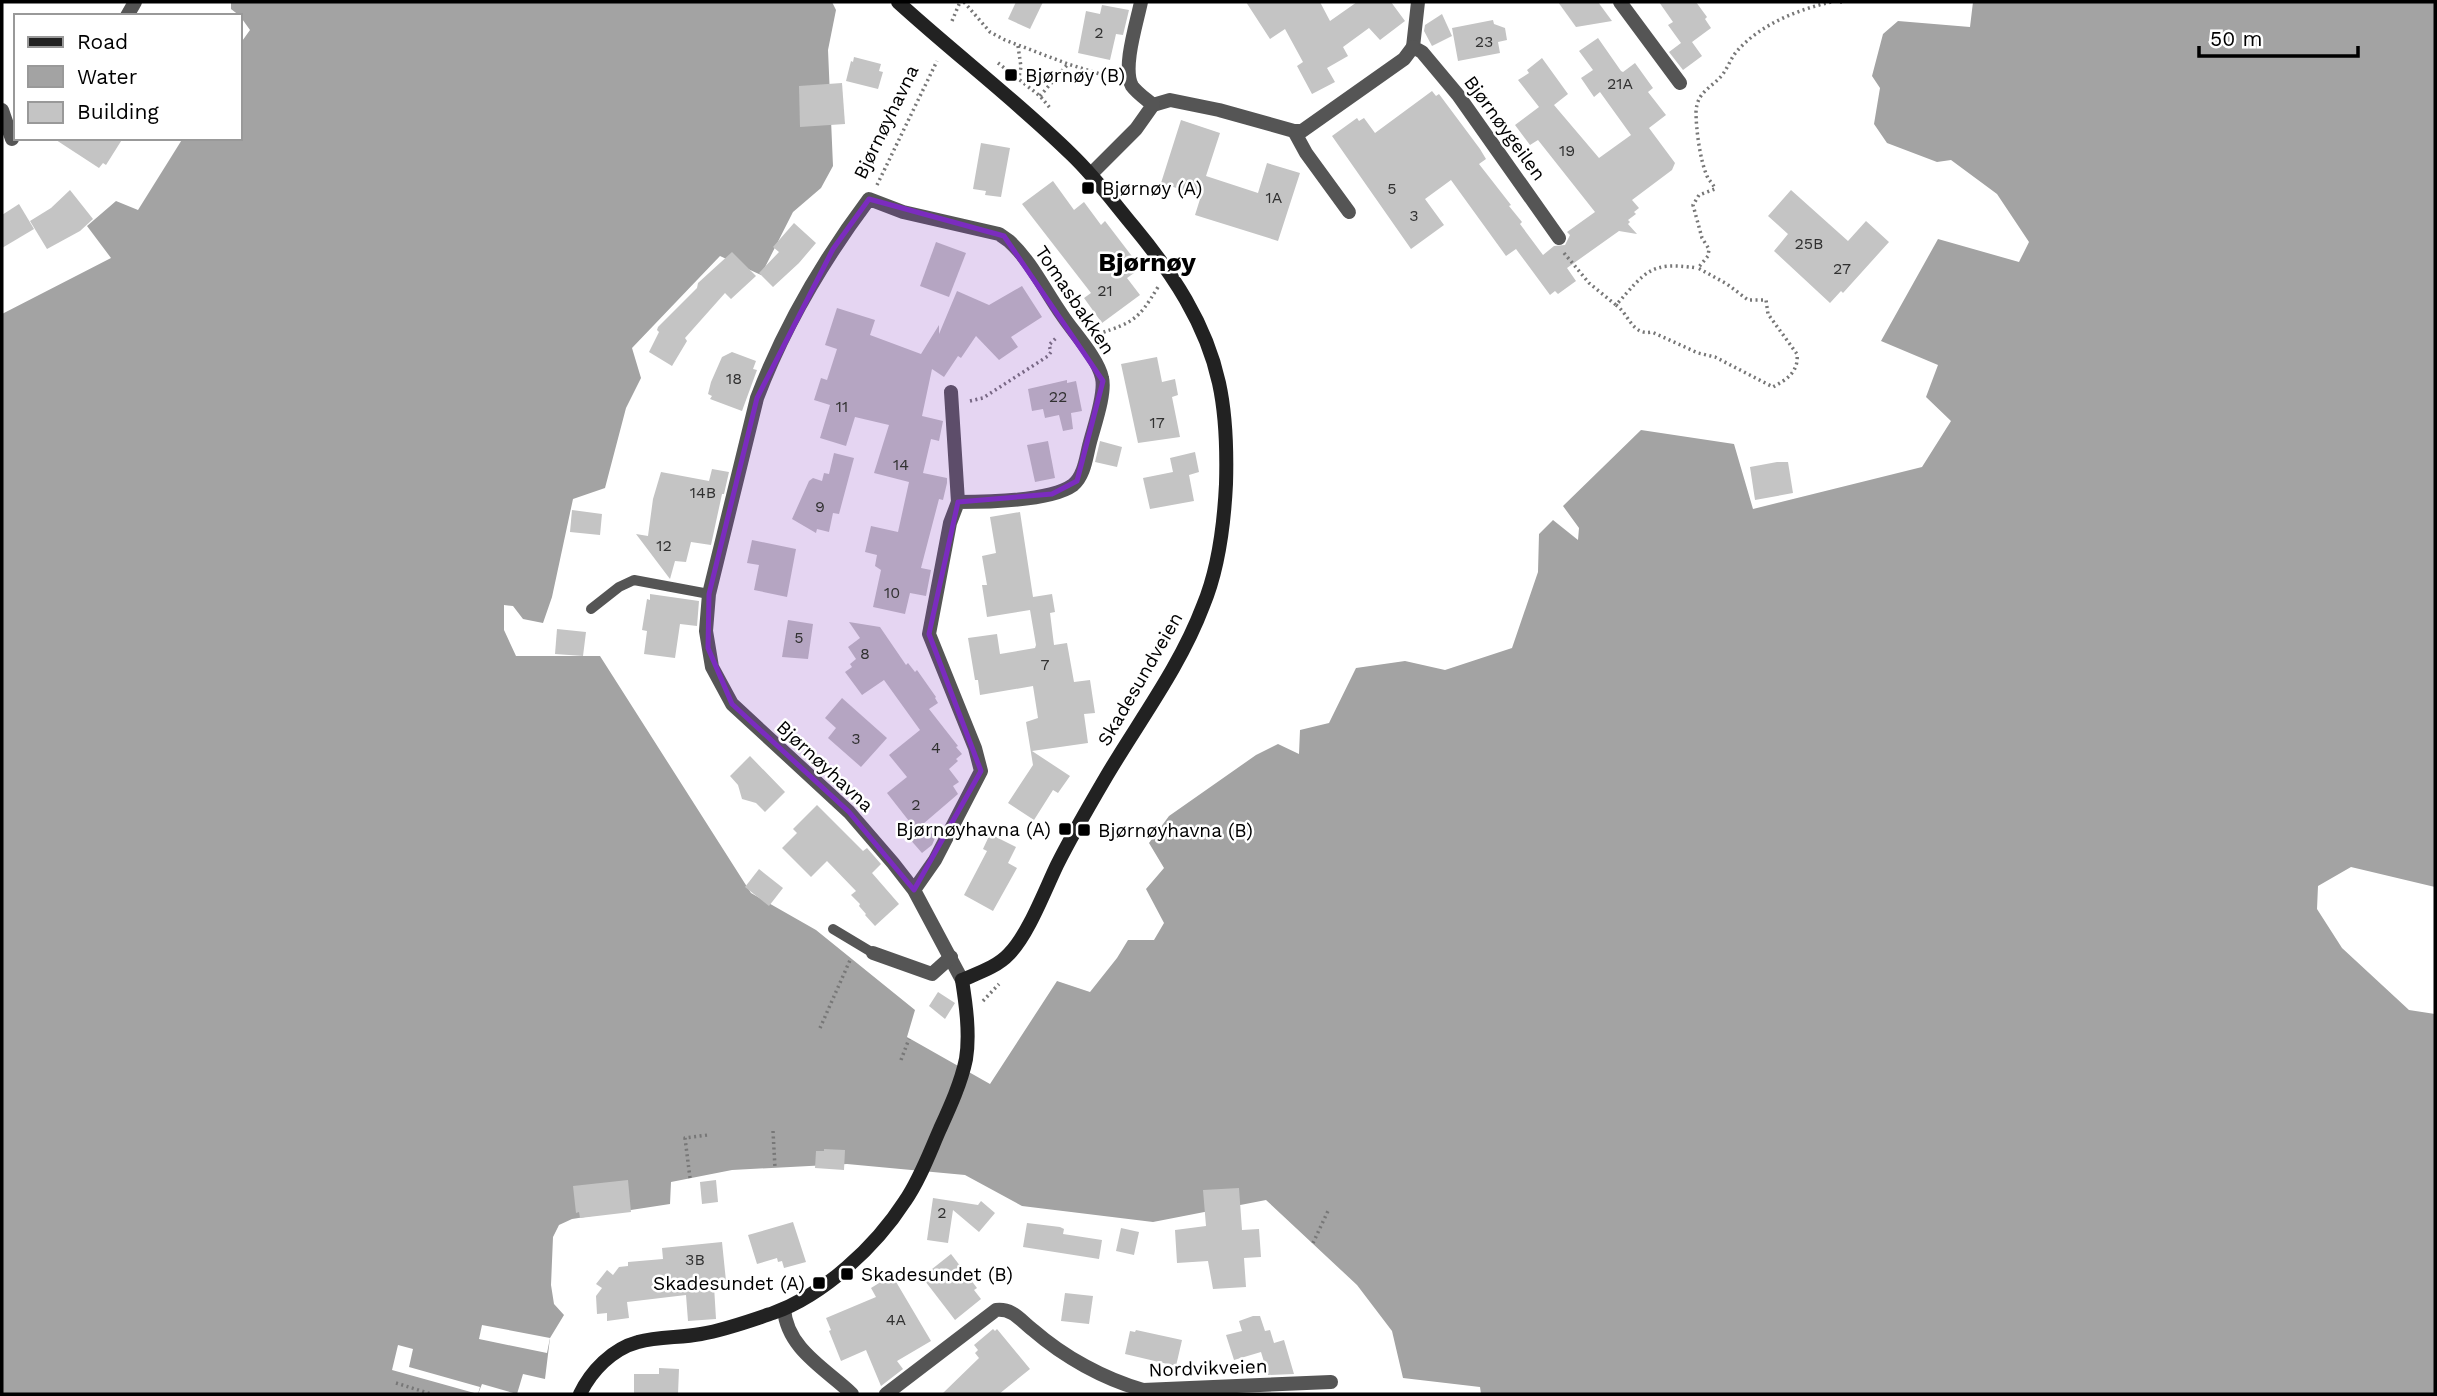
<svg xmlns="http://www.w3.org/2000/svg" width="2437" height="1396" font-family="'Work Sans',sans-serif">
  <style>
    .water { fill: #a3a3a3 }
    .pier { fill: #fff }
    .building { fill: #c4c4c4 }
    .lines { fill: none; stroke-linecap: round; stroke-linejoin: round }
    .path { stroke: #777; stroke-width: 3.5; stroke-dasharray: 2 3.5; stroke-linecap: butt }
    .lane { stroke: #555; stroke-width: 10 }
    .street { stroke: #555; stroke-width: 14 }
    .secondary { stroke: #222; stroke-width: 14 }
    .marked { fill: #7b2cbf; fill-opacity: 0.2; stroke: #7b2cbf; stroke-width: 5; stroke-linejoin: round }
    .poi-dot { fill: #000; stroke: #fff; stroke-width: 2.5 }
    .labels { text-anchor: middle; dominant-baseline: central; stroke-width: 5; stroke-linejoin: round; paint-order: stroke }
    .number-label { font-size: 16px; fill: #313131 }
    .poi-label { font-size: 19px; fill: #000; stroke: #fff; text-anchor: start }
    .street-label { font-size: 19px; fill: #000; stroke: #fff }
    .district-label { font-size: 26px; font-weight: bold; fill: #000; stroke: #fff }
  </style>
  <rect width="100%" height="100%" fill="#fff"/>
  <path class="water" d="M 231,2 L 832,2 L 836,10 L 828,50 L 833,166 L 821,188 L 793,212 L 761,275 L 720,256 L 632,348 L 641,378 L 626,408 L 605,488 L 573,499 L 552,597 L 543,623 L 523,619 L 513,606 L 504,605 L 504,630 L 516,656 L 600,656 L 751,893 L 816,930 L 915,1010 L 907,1037 L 990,1084 L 1057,981 L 1090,992 L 1117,958 L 1128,940 L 1154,940 L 1164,923 L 1146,889 L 1164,868 L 1149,843 L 1169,816 L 1256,755 L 1278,744 L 1299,754 L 1300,730 L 1329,723 L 1356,668 L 1405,661 L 1445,670 L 1512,648 L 1538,572 L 1539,534 L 1553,520 L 1578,540 L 1579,528 L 1563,506 L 1641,430 L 1734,444 L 1753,509 L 1922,467 L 1951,421 L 1926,397 L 1938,365 L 1881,341 L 1938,239 L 2019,262 L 2029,242 L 1997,194 L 1951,160 L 1937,162 L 1887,143 L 1874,124 L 1880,88 L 1872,76 L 1883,34 L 1898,21 L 1970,27 L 1973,2 L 2435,2 L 2435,887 L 2351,867 L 2318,886 L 2317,909 L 2342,948 L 2409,1010 L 2435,1014 L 2435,1394 L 1481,1394 L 1480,1387 L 1403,1378 L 1392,1331 L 1357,1285 L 1266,1200 L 1153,1222 L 1022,1206 L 965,1175 L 847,1164 L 732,1170 L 671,1182 L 670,1204 L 572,1219 L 559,1225 L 553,1237 L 551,1285 L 554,1304 L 564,1315 L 550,1338 L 545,1379 L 523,1374 L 517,1394 L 482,1384 L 478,1394 L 2,1394 L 2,314 L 111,258 L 87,226 L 116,201 L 138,210 L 183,138 L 240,138 L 240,44 L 250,30 L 240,16 L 231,9 Z"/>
  <g class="pier">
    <path d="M 482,1325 L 550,1338 L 547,1353 L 479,1339 Z"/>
    <path d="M 398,1345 L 413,1349 L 409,1367 L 480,1387 L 478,1394 L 392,1370 Z"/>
  </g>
  <g class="building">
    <path d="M 1016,2 L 1043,2 L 1030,29 L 1008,19 Z"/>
    <path d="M 1246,2 L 1320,2 L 1330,21 L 1357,2 L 1391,2 L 1405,21 L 1380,40 L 1369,28 L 1343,47 L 1348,56 L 1327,68 L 1335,82 L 1312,94 L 1297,66 L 1303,62 L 1285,29 L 1270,39 Z"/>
    <path d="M 1558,2 L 1598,2 L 1612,21 L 1576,27 Z"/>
    <path d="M 1659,2 L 1696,2 L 1707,17 L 1705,19 L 1711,28 L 1692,42 L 1702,56 L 1683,70 L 1669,52 L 1681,43 L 1668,25 L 1673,22 Z"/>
    <path d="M 1102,5 L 1129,10 L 1123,35 L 1116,34 L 1110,60 L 1078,53 L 1086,11 L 1100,14 Z"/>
    <path d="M 1442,14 L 1452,36 L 1432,46 L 1424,31 L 1425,25 Z"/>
    <path d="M 1493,20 L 1494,24 L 1505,28 L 1507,40 L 1498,42 L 1500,53 L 1458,61 L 1452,28 Z"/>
    <path d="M 1598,38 L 1621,71 L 1623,72 L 1635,63 L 1653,88 L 1648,92 L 1666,115 L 1649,128 L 1675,163 L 1672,170 L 1632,200 L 1639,208 L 1634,212 L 1636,214 L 1628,220 L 1630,222 L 1628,224 L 1637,234 L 1619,231 L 1567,268 L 1576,281 L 1558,294 L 1555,291 L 1550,295 L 1516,249 L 1506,256 L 1451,180 L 1425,199 L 1444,225 L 1411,249 L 1332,136 L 1357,118 L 1359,121 L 1364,118 L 1375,133 L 1432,91 L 1436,96 L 1439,94 L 1480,149 L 1486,159 L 1479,164 L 1511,205 L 1509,206 L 1522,222 L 1520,224 L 1543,255 L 1554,246 L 1565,245 L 1570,235 L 1567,232 L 1595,212 L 1538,140 L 1530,145 L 1515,125 L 1539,107 L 1518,80 L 1529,73 L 1527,70 L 1542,58 L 1568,94 L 1554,105 L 1599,158 L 1631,135 L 1600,92 L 1594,97 L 1581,78 L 1593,70 L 1579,51 Z"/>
    <path d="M 854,57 L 881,64 L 879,71 L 883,72 L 878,89 L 846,81 L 851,61 L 853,62 Z"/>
    <path d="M 842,83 L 845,124 L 800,127 L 799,86 Z"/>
    <path d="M 1181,120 L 1220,133 L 1206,176 L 1258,193 L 1267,163 L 1300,173 L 1278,241 L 1195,215 L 1201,196 L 1161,183 Z"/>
    <path d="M 53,138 L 123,138 L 106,165 L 103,163 L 99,168 Z"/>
    <path d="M 981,143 L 1010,148 L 1001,197 L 985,195 L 986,191 L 973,189 Z"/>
    <path d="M 1053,181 L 1074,210 L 1084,202 L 1101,225 L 1105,221 L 1141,268 L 1127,278 L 1140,295 L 1102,323 L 1084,298 L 1091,293 L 1022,204 Z"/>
    <path d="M 70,190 L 93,219 L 80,231 L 47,249 L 30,221 L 51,208 Z"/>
    <path d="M 1791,190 L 1848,241 L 1866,221 L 1889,242 L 1843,293 L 1841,291 L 1830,303 L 1774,251 L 1788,234 L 1768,216 Z"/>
    <path d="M 19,204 L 34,229 L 2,248 L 2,215 Z"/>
    <path d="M 794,223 L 816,243 L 799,263 L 773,287 L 759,273 L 779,252 L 773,247 Z"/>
    <path d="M 936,242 L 966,253 L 949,297 L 920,286 Z"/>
    <path d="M 732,252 L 756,276 L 731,299 L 725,293 L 685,338 L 687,341 L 672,366 L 649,352 L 659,332 L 657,330 L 658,327 L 697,288 L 698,283 Z"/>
    <path d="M 1022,286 L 1042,317 L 1011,337 L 1018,347 L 999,360 L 976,336 L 961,358 L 958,356 L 944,377 L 932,369 L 922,416 L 943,421 L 939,441 L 931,439 L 923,473 L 947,478 L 947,483 L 943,500 L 939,499 L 921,568 L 931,570 L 926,596 L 910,593 L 905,614 L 873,607 L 881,570 L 875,566 L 877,555 L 865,552 L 871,526 L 898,532 L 909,482 L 874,473 L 889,425 L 855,417 L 846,446 L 820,438 L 830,405 L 814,400 L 821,378 L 827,380 L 837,349 L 825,345 L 837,308 L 875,320 L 870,335 L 921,354 L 939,325 L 939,334 L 957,291 L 989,305 Z"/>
    <path d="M 732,352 L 756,361 L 753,369 L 757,370 L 742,411 L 710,399 L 712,396 L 708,394 L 711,382 L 722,357 Z"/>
    <path d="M 1157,357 L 1162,382 L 1175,379 L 1178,395 L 1172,397 L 1180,437 L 1138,443 L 1121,364 Z"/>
    <path d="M 1067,380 L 1067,383 L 1076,381 L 1082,411 L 1071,413 L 1073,429 L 1063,431 L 1059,415 L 1045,418 L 1043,409 L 1032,411 L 1028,389 Z"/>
    <path d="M 1048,441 L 1055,478 L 1035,482 L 1027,445 Z"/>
    <path d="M 1100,441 L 1122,447 L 1117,467 L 1095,462 Z"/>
    <path d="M 1195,452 L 1199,472 L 1189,475 L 1194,501 L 1150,509 L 1143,478 L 1173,472 L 1170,458 Z"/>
    <path d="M 834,453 L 854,458 L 839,514 L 833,513 L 829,532 L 817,529 L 816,533 L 792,519 L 809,481 L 813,478 L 822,481 L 824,473 L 829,474 Z"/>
    <path d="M 1777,462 L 1788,462 L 1793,493 L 1755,500 L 1750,467 Z"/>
    <path d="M 712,469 L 729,472 L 724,494 L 722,494 L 711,545 L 691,542 L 686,562 L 675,561 L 670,579 L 636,534 L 648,536 L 653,499 L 661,472 L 709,481 Z"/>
    <path d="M 572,510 L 602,514 L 600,535 L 570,532 Z"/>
    <path d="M 1020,512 L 1033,597 L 1052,594 L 1055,612 L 1050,613 L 1054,645 L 1067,643 L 1074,682 L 1090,680 L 1095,713 L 1084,714 L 1088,743 L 1032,751 L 1070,776 L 1058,793 L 1053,790 L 1034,820 L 1008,803 L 1033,765 L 1026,722 L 1038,718 L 1033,686 L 980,695 L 978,680 L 975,680 L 968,638 L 997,634 L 1000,654 L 1035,648 L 1036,645 L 1030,610 L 987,617 L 982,585 L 987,585 L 982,556 L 996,553 L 990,517 Z"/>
    <path d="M 752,540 L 796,549 L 787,597 L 754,590 L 759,565 L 747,563 Z"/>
    <path d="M 650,594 L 699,601 L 697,626 L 680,624 L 675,658 L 644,654 L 647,631 L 642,630 L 647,599 L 650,600 Z"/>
    <path d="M 788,620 L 813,624 L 808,659 L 782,657 Z"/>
    <path d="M 849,622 L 880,627 L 906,665 L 908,663 L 915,672 L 917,670 L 936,697 L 935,698 L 938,703 L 929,709 L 958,746 L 956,747 L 962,754 L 956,759 L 958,761 L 949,769 L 959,782 L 953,786 L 958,794 L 916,830 L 887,793 L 907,777 L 889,755 L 920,730 L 884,680 L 862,695 L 845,672 L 852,667 L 850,664 L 856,659 L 848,647 L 860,638 Z"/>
    <path d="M 557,629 L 586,632 L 583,656 L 555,654 Z"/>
    <path d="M 842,698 L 887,738 L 861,767 L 828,738 L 836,728 L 825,718 Z"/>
    <path d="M 750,756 L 785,792 L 765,812 L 756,803 L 742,799 L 738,785 L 730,776 Z"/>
    <path d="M 817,805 L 863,851 L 867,848 L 881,864 L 872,873 L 899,904 L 875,926 L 865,915 L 866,914 L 859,906 L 860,904 L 851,895 L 856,891 L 827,861 L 811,877 L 782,848 L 797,833 L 793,829 Z"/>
    <path d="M 924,824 L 935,838 L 932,845 L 922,853 L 908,837 Z"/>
    <path d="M 990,834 L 1016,847 L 1008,863 L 1017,868 L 993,911 L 964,895 L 987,851 L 983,849 Z"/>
    <path d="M 759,869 L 783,888 L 769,906 L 745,887 Z"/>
    <path d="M 938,992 L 955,1003 L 945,1019 L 929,1006 Z"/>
    <path d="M 824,1149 L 845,1150 L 844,1170 L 815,1168 L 816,1151 L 824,1151 Z"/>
    <path d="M 628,1180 L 631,1212 L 580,1218 L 579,1212 L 576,1213 L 573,1186 Z"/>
    <path d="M 716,1180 L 718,1202 L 702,1204 L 700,1182 Z"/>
    <path d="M 1239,1188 L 1242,1230 L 1259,1229 L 1261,1257 L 1244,1258 L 1246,1287 L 1213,1289 L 1208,1261 L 1177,1263 L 1175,1230 L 1206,1226 L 1203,1190 Z"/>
    <path d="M 933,1198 L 978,1205 L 981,1201 L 995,1213 L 979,1232 L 953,1210 L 948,1243 L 927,1240 Z"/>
    <path d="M 793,1222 L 806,1262 L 784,1268 L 782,1261 L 778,1262 L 777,1258 L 757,1264 L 748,1235 Z"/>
    <path d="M 1027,1223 L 1060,1227 L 1064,1229 L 1063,1234 L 1102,1240 L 1099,1259 L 1023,1247 Z"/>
    <path d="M 1121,1228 L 1139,1232 L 1134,1255 L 1116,1251 Z"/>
    <path d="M 722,1242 L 726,1281 L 717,1282 L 717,1286 L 714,1286 L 716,1319 L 688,1321 L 686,1295 L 627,1302 L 629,1318 L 607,1321 L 607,1313 L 597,1314 L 596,1296 L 602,1288 L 596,1284 L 607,1270 L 613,1275 L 619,1267 L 628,1266 L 628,1262 L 663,1259 L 662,1248 Z"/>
    <path d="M 951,1254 L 977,1288 L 974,1290 L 981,1299 L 955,1320 L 922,1277 Z"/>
    <path d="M 892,1275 L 931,1341 L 897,1361 L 903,1369 L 881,1386 L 866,1350 L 841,1361 L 829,1331 L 831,1330 L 826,1318 L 876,1297 L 871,1288 Z"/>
    <path d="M 1065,1293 L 1093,1296 L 1089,1324 L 1061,1321 Z"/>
    <path d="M 1253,1316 L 1260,1316 L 1265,1331 L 1270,1330 L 1274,1343 L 1284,1340 L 1294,1374 L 1268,1375 L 1261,1352 L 1234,1360 L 1226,1335 L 1242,1331 L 1239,1321 Z"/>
    <path d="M 993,1329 L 995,1331 L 997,1329 L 1030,1369 L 999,1394 L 942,1394 L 979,1358 L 975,1353 L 978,1350 L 974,1345 Z"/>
    <path d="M 1136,1330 L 1182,1340 L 1176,1366 L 1125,1354 L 1130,1331 L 1135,1332 Z"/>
    <path d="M 659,1368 L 679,1369 L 678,1394 L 634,1394 L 634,1374 L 659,1374 Z"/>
  </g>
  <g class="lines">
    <g class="path">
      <path d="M 964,2 L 990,32 L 1005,40 L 1068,64 L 1113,78"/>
      <path d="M 1840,2 L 1843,2"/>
      <path d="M 952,21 L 960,2"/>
      <path d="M 1018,46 L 1021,67 L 1019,77"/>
      <path d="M 998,63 L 1040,96 L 1050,108"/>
      <path d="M 1040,96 L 1068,64"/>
      <path d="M 877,185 L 937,61"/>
      <path d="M 1564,253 L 1589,283 L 1616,305 C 1646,272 1649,261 1697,268"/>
      <path d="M 1616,305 C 1629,314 1632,336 1652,332 L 1698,353 L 1715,357 L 1773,387 C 1786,380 1799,372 1797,354 L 1768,314 L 1766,300 L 1748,300 L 1727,284 L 1698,268 L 1708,256 L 1709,249 L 1702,238 L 1693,205 L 1699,195 L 1715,189 C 1713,183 1709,181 1707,176 C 1700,160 1696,129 1696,112 C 1697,91 1712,88 1723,74 C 1728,67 1731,58 1737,51 C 1761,24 1797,10 1831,2"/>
      <path d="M 1098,334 C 1134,322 1138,320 1158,287"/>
      <path d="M 970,401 L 983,398 L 1048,356 L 1051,352 L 1049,345 L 1056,338"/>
      <path d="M 983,1001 L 999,984"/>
      <path d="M 820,1028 L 851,958"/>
      <path d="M 901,1060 L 909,1039"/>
      <path d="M 773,1131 L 775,1168"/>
      <path d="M 690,1178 L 685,1138 L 708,1135"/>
      <path d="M 1313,1243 L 1328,1211"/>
      <path d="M 396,1383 L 431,1394"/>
    </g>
    <g class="lane">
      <path d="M 591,609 L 619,587 L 634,580 L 709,594"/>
      <path d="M 833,929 L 873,953"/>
    </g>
    <g class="street">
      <path d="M 1418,2 L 1413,47 L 1422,52 L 1458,95 L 1559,238"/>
      <path d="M 1620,2 L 1680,83"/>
      <path d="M 127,16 L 135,2"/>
      <path d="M 1153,105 L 1170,100 L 1219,110 L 1294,131 L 1302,131 L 1404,59 L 1413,47"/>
      <path d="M 2,110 L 12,139"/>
      <path d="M 1294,131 L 1306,153 L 1349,212"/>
      <path d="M 1091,174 L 1136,129 L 1153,105 C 1146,99 1137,93 1132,86 C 1122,68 1137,22 1141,2"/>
      <path d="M 951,392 L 958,502"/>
      <path d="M 914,890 L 935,860 L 981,771 L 975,748 L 929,634 L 950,523 L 958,502 C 985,502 1051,501 1073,485 C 1084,476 1086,458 1089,446 C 1093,429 1106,394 1102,378 C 1098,358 1073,332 1062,315 C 1045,291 1031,261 1009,241 L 999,234 L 903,212 L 869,199 C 824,259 784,327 757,398 L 709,594 L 706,631 L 712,667 L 732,704 L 849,812 L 893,863 L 914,890 L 962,980"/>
      <path d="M 873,953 L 932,974 L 951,957"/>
      <path d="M 784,1309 C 787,1349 826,1369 852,1394"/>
      <path d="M 886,1394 L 996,1310 C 1013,1308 1021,1321 1033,1330 C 1064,1357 1104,1379 1143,1390 L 1331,1382"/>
    </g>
    <path class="secondary" d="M 580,1394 C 591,1371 612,1349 638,1342 C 658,1336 680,1338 701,1334 C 725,1330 750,1321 773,1313 C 824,1295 876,1246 905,1201 C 920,1179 929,1154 940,1129 C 950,1107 961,1083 966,1059 C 970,1034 966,1005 962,980 C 978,973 997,967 1009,954 C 1028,935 1045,890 1057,865 C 1072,835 1089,806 1106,777 C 1139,721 1180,667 1203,606 C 1219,568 1224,525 1226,484 C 1227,450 1226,415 1219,383 C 1206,323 1172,273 1134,227 C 1114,203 1095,177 1072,155 C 1017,101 955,54 898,2"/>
  </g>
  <path class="marked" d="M 869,199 L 1004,236 L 1103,381 L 1077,481 L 1052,494 L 958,502 L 929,634 L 981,771 L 914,890 L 849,812 L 732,704 L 708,648 L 709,594 L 757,398 L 833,249 Z"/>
  <g class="poi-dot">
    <rect x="1004" y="68" width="14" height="14" rx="3.5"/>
    <rect x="1081" y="181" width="14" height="14" rx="3.5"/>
    <rect x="1058" y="822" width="14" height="14" rx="3.5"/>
    <rect x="1077" y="823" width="14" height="14" rx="3.5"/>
    <rect x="840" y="1267" width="14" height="14" rx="3.5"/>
    <rect x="812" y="1276" width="14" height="14" rx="3.5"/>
  </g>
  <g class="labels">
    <g class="number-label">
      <text x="1099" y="32">2</text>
      <text x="1484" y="41">23</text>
      <text x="1620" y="83">21A</text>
      <text x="1567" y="150">19</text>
      <text x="1392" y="188">5</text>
      <text x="1274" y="197">1A</text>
      <text x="1414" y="215">3</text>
      <text x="1809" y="243">25B</text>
      <text x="1842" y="268">27</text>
      <text x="1105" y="290">21</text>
      <text x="734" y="378">18</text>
      <text x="1058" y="396">22</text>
      <text x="842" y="406">11</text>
      <text x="1157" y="422">17</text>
      <text x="901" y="464">14</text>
      <text x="703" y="492">14B</text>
      <text x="820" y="506">9</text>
      <text x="664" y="545">12</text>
      <text x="892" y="592">10</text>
      <text x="799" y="637">5</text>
      <text x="865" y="653">8</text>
      <text x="1045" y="664">7</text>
      <text x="856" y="738">3</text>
      <text x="936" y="747">4</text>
      <text x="916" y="804">2</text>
      <text x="942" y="1212">2</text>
      <text x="695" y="1259">3B</text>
      <text x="896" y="1319">4A</text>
    </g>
    <g class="poi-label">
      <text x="1025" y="75">Bjørnøy (B)</text>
      <text x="1102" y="188">Bjørnøy (A)</text>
      <text x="1051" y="829" text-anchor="end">Bjørnøyhavna (A)</text>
      <text x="1098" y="830">Bjørnøyhavna (B)</text>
      <text x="861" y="1274">Skadesundet (B)</text>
      <text x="805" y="1283" text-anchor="end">Skadesundet (A)</text>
    </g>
    <g class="street-label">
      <text transform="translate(886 122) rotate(-64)">Bjørnøyhavna</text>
      <text transform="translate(1505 128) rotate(54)">Bjørnøygeilen</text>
      <text transform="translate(1075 300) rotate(56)">Tomasbakken</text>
      <text transform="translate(1140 679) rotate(-60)">Skadesundveien</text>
      <text transform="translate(825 766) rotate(43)">Bjørnøyhavna</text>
      <text transform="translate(1208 1368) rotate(-2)">Nordvikveien</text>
    </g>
    <g class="district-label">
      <text x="1147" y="262">Bjørnøy</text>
    </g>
  </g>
  <rect width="2437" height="1396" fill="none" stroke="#000000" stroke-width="7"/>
  <rect x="14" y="14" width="228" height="126" fill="#ffffff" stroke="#999999" stroke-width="2"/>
  <rect x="28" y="37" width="35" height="10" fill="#222222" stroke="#999999" stroke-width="2"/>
  <text x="77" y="49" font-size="21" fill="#000000">Road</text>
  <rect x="28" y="66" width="35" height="21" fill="#a3a3a3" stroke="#999999" stroke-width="2"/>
  <text x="77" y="84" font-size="21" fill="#000000">Water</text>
  <rect x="28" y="102" width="35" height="21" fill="#c4c4c4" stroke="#999999" stroke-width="2"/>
  <text x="77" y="119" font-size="21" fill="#000000">Building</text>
  <path d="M2199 46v10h159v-10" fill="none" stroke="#000000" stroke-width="3.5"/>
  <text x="2210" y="46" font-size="21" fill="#000000" stroke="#ffffff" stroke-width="5" paint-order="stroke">50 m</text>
</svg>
